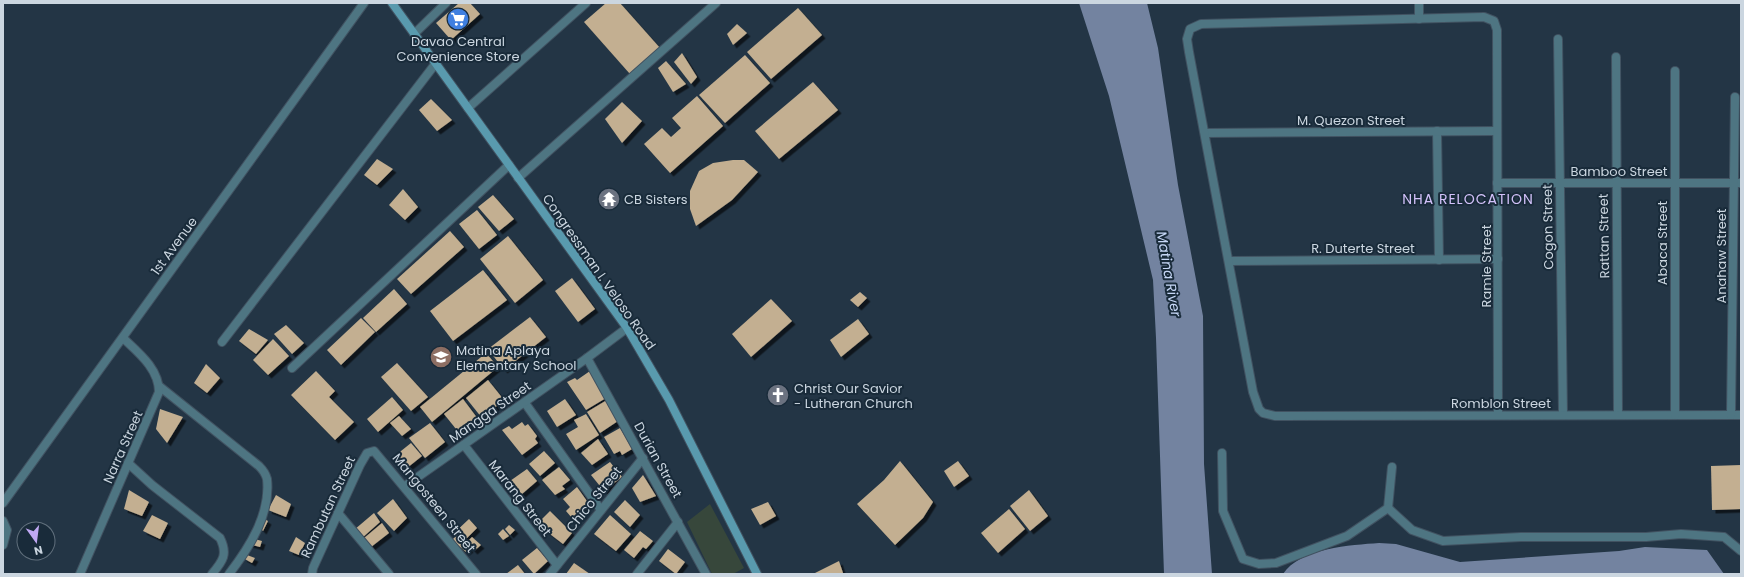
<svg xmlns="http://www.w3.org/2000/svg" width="1744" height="577" font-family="Poppins,sans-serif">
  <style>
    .green { fill: #37473b }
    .water { fill: #7383a0 }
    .building { fill: #c3af91; filter: url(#shadow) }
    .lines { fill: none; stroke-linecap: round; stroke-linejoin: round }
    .minor-casing { stroke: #415261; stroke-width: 10 }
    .tertiary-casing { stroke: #415261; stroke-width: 10 }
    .secondary-casing { stroke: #415261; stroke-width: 10 }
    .minor { stroke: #4e7582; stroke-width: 8 }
    .tertiary { stroke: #4e7582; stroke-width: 8 }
    .secondary { stroke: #599aae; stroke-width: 8 }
    .labels { text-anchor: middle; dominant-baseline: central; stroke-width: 4; stroke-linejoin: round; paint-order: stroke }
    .poi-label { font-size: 13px; fill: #cbd6e0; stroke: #192b3a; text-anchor: start }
    .street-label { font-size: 13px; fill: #cbd6e0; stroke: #192b3a }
    .neighbourhood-label { font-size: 14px; letter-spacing: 1px; fill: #d2c1f9; stroke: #192b3a }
    .water-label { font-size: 14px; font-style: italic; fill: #c6d7f6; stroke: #192b3a }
  </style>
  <defs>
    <filter id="shadow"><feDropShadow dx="3.5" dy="3.5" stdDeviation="0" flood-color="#0009"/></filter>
  </defs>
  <rect width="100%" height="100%" fill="#233545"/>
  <path class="green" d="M 710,504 L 744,568 L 733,574 L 712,574 L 687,522 Z"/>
  <g class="water">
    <path d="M 1079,3 L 1147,3 L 1158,48 L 1178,185 L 1203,316 L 1204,464 L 1212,574 L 1164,574 L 1156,338 L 1153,280 L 1109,96 Z"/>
    <path d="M 1379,543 L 1396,544 L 1460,562 L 1619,551 L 1645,547 L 1707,550 L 1724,574 L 1283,574 C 1300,548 1351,545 1379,543 Z"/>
  </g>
  <g class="building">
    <path d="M 459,3 L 470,3 L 480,14 L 451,40 L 436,23 Z"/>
    <path d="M 606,3 L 620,3 L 660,48 L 630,74 L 584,22 Z"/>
    <path d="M 798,8 L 822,35 L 771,79 L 747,52 Z"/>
    <path d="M 737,24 L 747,33 L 733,45 L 727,34 Z"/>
    <path d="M 682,53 L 697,77 L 691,84 L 674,62 Z"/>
    <path d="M 745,55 L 770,83 L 725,123 L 699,95 Z"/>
    <path d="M 666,61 L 686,84 L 673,92 L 658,68 Z"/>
    <path d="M 813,82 L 838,110 L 779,159 L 755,131 Z"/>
    <path d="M 697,96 L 723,126 L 670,173 L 644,144 L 662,128 L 671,137 L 681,128 L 672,118 Z"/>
    <path d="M 431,99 L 452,120 L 437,131 L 419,110 Z"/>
    <path d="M 622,102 L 642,121 L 622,143 L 605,119 Z"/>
    <path d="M 377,159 L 393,169 L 377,185 L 364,175 Z"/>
    <path d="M 733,160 L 744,160 L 758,172 L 732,200 L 696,226 L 690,209 L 690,191 L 699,171 L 713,163 Z"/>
    <path d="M 403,189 L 418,207 L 405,220 L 389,205 Z"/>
    <path d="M 493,195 L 514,219 L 499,231 L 478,207 Z"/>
    <path d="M 477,210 L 497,235 L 479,249 L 459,224 Z"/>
    <path d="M 450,231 L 464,247 L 411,294 L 397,279 Z"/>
    <path d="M 508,236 L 543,280 L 515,303 L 480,259 Z"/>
    <path d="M 483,270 L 507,300 L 453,341 L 430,311 Z"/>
    <path d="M 572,278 L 595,309 L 578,322 L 555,291 Z"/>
    <path d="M 394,289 L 407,304 L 376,332 L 363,318 Z"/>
    <path d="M 860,292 L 867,298 L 858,307 L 850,300 Z"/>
    <path d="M 771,299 L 792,321 L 751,357 L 732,334 Z"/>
    <path d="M 530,317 L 546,337 L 504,370 L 488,349 Z"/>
    <path d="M 361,318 L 375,332 L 341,365 L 327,350 Z"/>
    <path d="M 858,319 L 869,334 L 841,357 L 830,340 Z"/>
    <path d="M 286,325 L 304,343 L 292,354 L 274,334 Z"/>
    <path d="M 249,329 L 268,340 L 256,354 L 239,341 Z"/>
    <path d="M 273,339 L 289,356 L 268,375 L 253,360 Z"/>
    <path d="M 486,353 L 498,367 L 432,422 L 420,407 Z"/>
    <path d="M 397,363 L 428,397 L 411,411 L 381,377 Z"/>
    <path d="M 206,364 L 220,378 L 207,393 L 194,383 Z"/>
    <path d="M 316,371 L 335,391 L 329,397 L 354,422 L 335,440 L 291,395 Z"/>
    <path d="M 590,371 L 606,398 L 586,410 L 567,382 L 575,378 L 577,380 Z"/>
    <path d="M 488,380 L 504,400 L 482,418 L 466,398 Z"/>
    <path d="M 392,397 L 403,410 L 378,432 L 367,419 Z"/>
    <path d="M 463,399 L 478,419 L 460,434 L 444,414 Z"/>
    <path d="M 565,399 L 576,415 L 557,427 L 547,411 Z"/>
    <path d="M 607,400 L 618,421 L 600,433 L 587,412 Z"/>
    <path d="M 160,409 L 183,417 L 167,443 L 156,429 Z"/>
    <path d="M 586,414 L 599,435 L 576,450 L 566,434 L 578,427 L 574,420 Z"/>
    <path d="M 399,416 L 411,429 L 402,436 L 390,423 Z"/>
    <path d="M 522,422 L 525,426 L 528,424 L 537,436 L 535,439 L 538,443 L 522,455 L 502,430 L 509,426 L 512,429 Z"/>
    <path d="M 430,423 L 445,442 L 425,458 L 409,438 Z"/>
    <path d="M 620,428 L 632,449 L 622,455 L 620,451 L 614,454 L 604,437 Z"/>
    <path d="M 598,439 L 608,454 L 592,465 L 581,453 Z"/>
    <path d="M 411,443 L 422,456 L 407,468 L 396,455 Z"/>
    <path d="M 544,451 L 555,463 L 540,476 L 529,464 Z"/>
    <path d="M 900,461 L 933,502 L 923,518 L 895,545 L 857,504 L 884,480 Z"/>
    <path d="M 958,461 L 969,476 L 954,487 L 944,471 Z"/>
    <path d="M 610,462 L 622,477 L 604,491 L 591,475 Z"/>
    <path d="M 1741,465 L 1741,509 L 1712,510 L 1711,466 Z"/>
    <path d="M 559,467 L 570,480 L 562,486 L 565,489 L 555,495 L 542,480 Z"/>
    <path d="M 527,469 L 537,481 L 522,494 L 510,481 Z"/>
    <path d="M 643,475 L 656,496 L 640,502 L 632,488 Z"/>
    <path d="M 577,487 L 589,504 L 572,518 L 566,511 L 570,507 L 563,499 Z"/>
    <path d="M 129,490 L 149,502 L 142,516 L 124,509 Z"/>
    <path d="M 1029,490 L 1048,516 L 1030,531 L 1010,506 Z"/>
    <path d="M 276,495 L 291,504 L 286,517 L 268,510 Z"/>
    <path d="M 393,499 L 407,518 L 394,531 L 377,513 Z"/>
    <path d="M 625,500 L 640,515 L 630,527 L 614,512 Z"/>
    <path d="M 768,502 L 776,516 L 760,525 L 751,509 Z"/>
    <path d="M 1009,509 L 1025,529 L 998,553 L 981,533 Z"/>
    <path d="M 550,511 L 572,533 L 563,544 L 537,524 Z"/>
    <path d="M 374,513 L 380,522 L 362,538 L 354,530 Z"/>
    <path d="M 152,515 L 168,523 L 160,539 L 143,531 Z"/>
    <path d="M 610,515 L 631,534 L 616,551 L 594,534 Z"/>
    <path d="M 263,518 L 268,521 L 263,531 L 257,525 Z"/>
    <path d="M 469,519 L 477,528 L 463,542 L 470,549 L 466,552 L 452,540 L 456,536 L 453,534 Z"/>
    <path d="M 382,523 L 389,533 L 371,547 L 363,539 Z"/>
    <path d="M 509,525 L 515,530 L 510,535 L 505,529 Z"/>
    <path d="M 503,529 L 509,536 L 503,540 L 498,534 Z"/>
    <path d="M 640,531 L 653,541 L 646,549 L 643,547 L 634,558 L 624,550 Z"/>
    <path d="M 296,537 L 305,543 L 299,555 L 289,551 Z"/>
    <path d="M 472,537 L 481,545 L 474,551 L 466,543 Z"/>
    <path d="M 251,538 L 262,541 L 260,547 L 249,544 Z"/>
    <path d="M 537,548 L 548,561 L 534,574 L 522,560 Z"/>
    <path d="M 668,549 L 685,562 L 676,574 L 659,561 Z"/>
    <path d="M 247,555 L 255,558 L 252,563 L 243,558 Z"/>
    <path d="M 839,561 L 843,573 L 841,574 L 813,574 Z"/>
    <path d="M 574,563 L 590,574 L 566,574 Z"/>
    <path d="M 518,565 L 525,574 L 506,574 Z"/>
  </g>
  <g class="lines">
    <g class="minor-casing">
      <g id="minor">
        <path d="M 1419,3 L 1419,19"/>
        <path d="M 414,34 L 446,3"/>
        <path d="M 1558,39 L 1563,415"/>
        <path d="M 1616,57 L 1618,415"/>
        <path d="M 468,108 L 586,3"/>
        <path d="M 1437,131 L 1439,260"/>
        <path d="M 1205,133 L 1497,131"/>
        <path d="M 518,178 L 716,3"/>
        <path d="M 1497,183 L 1741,183"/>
        <path d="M 1229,261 L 1498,259"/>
        <path d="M 222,342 L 436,63"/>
        <path d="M 587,358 L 706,574"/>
        <path d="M 292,368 L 509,165"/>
        <path d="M 159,386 L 259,466 C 262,469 266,475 267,479 C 271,514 249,548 229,574"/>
        <path d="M 525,403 L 601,510"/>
        <path d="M 1498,415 L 1497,30 L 1494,21 L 1484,17 L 1201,24 L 1190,29 L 1187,39 L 1189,52 L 1253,392 L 1259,409 L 1263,413 L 1275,416 L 1741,415"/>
        <path d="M 1675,415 L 1675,71"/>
        <path d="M 1731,415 L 1735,97"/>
        <path d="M 464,445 L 557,565"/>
        <path d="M 1222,453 L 1223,511 L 1243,559 L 1259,564 L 1276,563 L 1347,536 L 1388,508 L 1392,467"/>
        <path d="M 128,463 L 152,485 L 220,538 C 228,554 223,561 212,574"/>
        <path d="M 405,486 L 587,358 L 627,328"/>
        <path d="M 1388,508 L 1412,530 L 1443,541 L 1521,537 L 1646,537 L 1681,534 L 1724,537 L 1741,551"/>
        <path d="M 338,513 L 389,574"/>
        <path d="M 3,521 L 7,530 L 3,545"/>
        <path d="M 80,574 L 159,392 C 159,369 139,353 123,338"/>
        <path d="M 312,574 L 313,568 L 360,465 L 367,453 L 374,451 L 476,574"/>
        <path d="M 550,574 L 643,458"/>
        <path d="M 637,574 L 678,522"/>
      </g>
    </g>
    <g class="tertiary-casing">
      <path id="tertiary" d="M 3,503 L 364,3"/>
    </g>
    <g class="secondary-casing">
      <path id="secondary" d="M 392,3 L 627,328 L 669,400 L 757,574"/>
    </g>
    <use href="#minor" class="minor"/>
    <use href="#tertiary" class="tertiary"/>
    <use href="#secondary" class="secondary"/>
  </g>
  <defs>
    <g id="supermarket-disc" transform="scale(1.15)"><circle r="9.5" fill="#3f7fe0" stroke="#192b3a"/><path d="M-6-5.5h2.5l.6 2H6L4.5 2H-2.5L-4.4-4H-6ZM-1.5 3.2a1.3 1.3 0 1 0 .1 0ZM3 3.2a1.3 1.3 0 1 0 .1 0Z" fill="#fff"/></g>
    <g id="temple-disc" transform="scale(1.15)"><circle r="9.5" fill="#6b7280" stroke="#192b3a"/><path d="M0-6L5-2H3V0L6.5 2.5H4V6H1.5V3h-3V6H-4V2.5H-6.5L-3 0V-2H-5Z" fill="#fff"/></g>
    <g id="school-disc" transform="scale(1.15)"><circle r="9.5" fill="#8d6e63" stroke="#192b3a"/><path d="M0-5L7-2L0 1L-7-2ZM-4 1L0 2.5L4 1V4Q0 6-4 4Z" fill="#fff"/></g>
    <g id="church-disc" transform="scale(1.15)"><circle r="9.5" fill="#6b7280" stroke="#192b3a"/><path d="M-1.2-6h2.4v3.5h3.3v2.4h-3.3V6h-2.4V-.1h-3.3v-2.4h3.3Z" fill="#fff"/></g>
  </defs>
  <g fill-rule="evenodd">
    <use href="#supermarket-disc" x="458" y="19"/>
    <use href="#temple-disc" x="609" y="199"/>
    <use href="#school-disc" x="441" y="357"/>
    <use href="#church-disc" x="778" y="395"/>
  </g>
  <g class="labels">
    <g class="poi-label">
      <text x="458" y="41" text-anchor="middle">Davao Central<tspan x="458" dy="15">Convenience Store</tspan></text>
      <text x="624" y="199">CB Sisters</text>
      <text x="456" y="350">Matina Aplaya<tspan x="456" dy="15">Elementary School</tspan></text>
      <text x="794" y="388">Christ Our Savior<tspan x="794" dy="15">- Lutheran Church</tspan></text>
    </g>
    <g class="street-label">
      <text x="1351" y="120">M. Quezon Street</text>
      <text x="1619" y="171">Bamboo Street</text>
      <text transform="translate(1548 227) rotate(-91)">Cogon Street</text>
      <text transform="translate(1604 236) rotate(-91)">Rattan Street</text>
      <text transform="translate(1662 243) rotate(-90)">Abaca Street</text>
      <text transform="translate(174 246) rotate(-54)">1st Avenue</text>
      <text x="1363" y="248">R. Duterte Street</text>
      <text transform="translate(1721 256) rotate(-90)">Anahaw Street</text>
      <text transform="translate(1486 266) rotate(-90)">Ramie Street</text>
      <text transform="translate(599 272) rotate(55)">Congressman I. Veloso Road</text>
      <text x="1501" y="403">Romblon Street</text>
      <text transform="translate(490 412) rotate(-35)">Mangga Street</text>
      <text transform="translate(123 447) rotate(-66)">Narra Street</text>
      <text transform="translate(658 460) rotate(61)">Durian Street</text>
      <text transform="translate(520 498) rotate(52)">Marang Street</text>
      <text transform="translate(594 499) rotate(-51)">Chico Street</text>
      <text transform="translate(434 503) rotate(51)">Mangosteen Street</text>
      <text transform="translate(328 507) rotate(-65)">Rambutan Street</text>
    </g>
    <g class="neighbourhood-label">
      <text x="1468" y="199">NHA RELOCATION</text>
    </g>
    <g class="water-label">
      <text transform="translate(1169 274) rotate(80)">Matina River</text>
    </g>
  </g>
  <rect width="1744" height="577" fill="none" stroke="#cbd6e0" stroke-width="8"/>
  <g transform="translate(36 541) rotate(166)"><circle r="19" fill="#192b3a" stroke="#606f7c"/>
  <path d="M0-3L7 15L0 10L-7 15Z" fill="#c0a8f3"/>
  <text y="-6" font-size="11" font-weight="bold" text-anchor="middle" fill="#cbd6e0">N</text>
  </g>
</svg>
